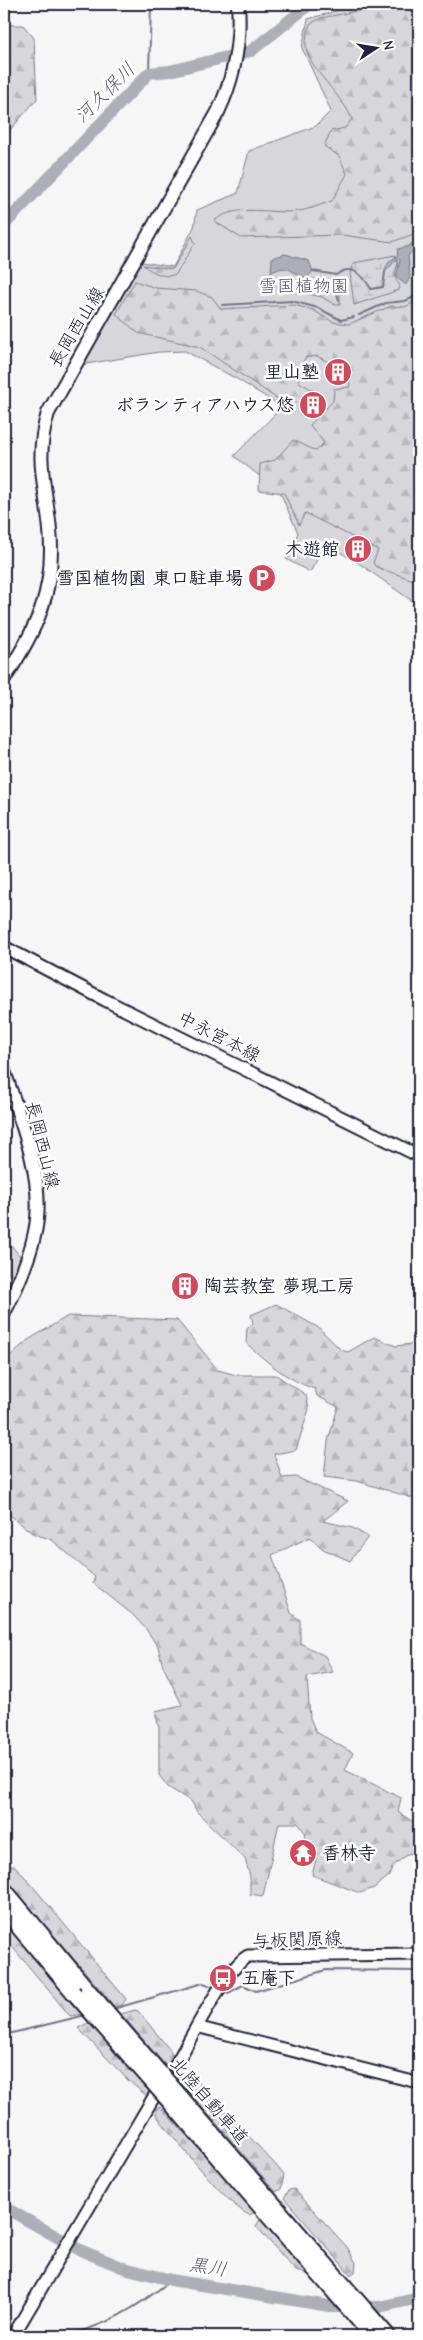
<svg xmlns="http://www.w3.org/2000/svg" width="423" height="2340" font-family="'Comic Neue','Klee One',sans-serif">
  <style>
    .green { fill: #d7d7db; stroke: #7c7c8b }
    .forest { fill: url(#forest-firs); stroke: #7c7c8b }
    .wetland { fill: url(#wetland-marsh); stroke: #7c7c8b }
    .water { fill: #aeaeb7; stroke: #767685 }
    .lines { fill: none; stroke-linecap: round; stroke-linejoin: round }
    .stream { stroke: #767685; stroke-width: 2 }
    .river { stroke: #aeaeb7; stroke-width: 12 }
    .tertiary-casing { stroke: #22223b; stroke-width: 14 }
    .secondary-casing { stroke: #22223b; stroke-width: 15 }
    .primary-casing { stroke: #22223b; stroke-width: 16 }
    .motorway-casing { stroke: #22223b; stroke-width: 18 }
    .tertiary { stroke: #fff; stroke-width: 10 }
    .secondary { stroke: #fff; stroke-width: 11 }
    .primary { stroke: #fff; stroke-width: 12 }
    .motorway { stroke: #fff; stroke-width: 14 }
    .motorway-bridge-casing { stroke: #22223b; stroke-width: 18; stroke-linecap: butt }
    .motorway-bridge { stroke: #fff; stroke-width: 14 }
    .labels { text-anchor: middle; dominant-baseline: central; stroke-width: 5; stroke-linejoin: round; paint-order: stroke }
    .park-label { font-size: 18px; fill: #58586b; stroke: #fff }
    .street-label { font-size: 18px; fill: #22223b; stroke: #fff }
    .poi-label { font-size: 18px; font-weight: bold; fill: #22223b; stroke: #fff; text-anchor: end }
    .water-label { font-size: 19px; font-style: italic; fill: #5a5a6d; stroke: #fff }
  </style>
  <defs>
    <pattern id="forest-firs" width="22" height="20" patternUnits="userSpaceOnUse" patternTransform="scale(1.25)"><rect width="22" height="20" fill="#d7d7db"/><path d="M5 1l3.5 6h-7zM16 11l3.5 6h-7z" fill="#b8b8bd"/></pattern>
    <pattern id="wetland-marsh" width="20" height="14" patternUnits="userSpaceOnUse" patternTransform="scale(1.25)"><rect width="20" height="14" fill="#d7d7db"/><path d="M1 5h8M5 5V1M11 12h8M15 12V8" fill="none" stroke="#b8b8bd"/></pattern>
  </defs>
  <rect width="100%" height="100%" fill="#f6f6f7"/>
  <filter id="ink" filterUnits="userSpaceOnUse"><feTurbulence type="fractalNoise" baseFrequency=".02" numOctaves="2"/><feDisplacementMap in="SourceGraphic" scale="10" xChannelSelector="R" yChannelSelector="G"/><feConvolveMatrix kernelMatrix="1 2 1 2 8 2 1 2 1" color-interpolation-filters="sRGB"/></filter>
  <g filter="url(#ink)">
    <path class="green" d="M 374,4 L 409,4 L 419,9 L 419,606 L 360,564 L 326,544 L 310,572 L 286,559 L 298,533 L 280,492 L 234,456 L 282,407 L 237,379 L 185,351 L 159,352 L 80,365 L 142,262 L 173,267 L 194,227 L 197,210 L 238,193 L 249,151 L 316,126 L 331,111 L 302,48 L 308,19 L 350,7 Z"/>
    <g class="forest">
      <path d="M 393,4 L 402,4 L 419,12 L 419,232 L 392,242 L 342,235 L 241,238 L 214,221 C 237,202 271,215 298,211 C 309,210 322,204 332,201 L 347,174 L 339,156 L 324,146 L 331,131 L 345,128 L 352,119 C 344,98 308,67 306,47 C 305,40 308,31 310,24 L 321,18 Z"/>
      <path d="M 4,25 L 23,25 L 34,38 L 37,99 L 4,137 Z"/>
      <path d="M 192,236 L 195,243 L 176,274 C 163,279 153,272 143,265 L 173,269 Z"/>
      <path d="M 135,281 L 156,288 L 196,291 L 212,297 L 221,309 L 294,305 L 313,310 L 333,322 L 349,324 L 391,306 L 405,307 L 419,299 L 419,582 L 376,567 L 373,563 L 378,550 L 305,513 L 299,525 L 284,493 L 259,490 L 260,464 L 275,460 L 293,440 L 316,451 L 324,443 L 310,425 L 333,401 L 334,389 L 350,387 L 348,362 L 328,362 L 317,356 L 305,358 L 298,376 L 299,382 L 313,390 L 301,403 L 276,398 L 200,347 L 138,333 L 116,314 Z"/>
      <path d="M 4,1237 L 22,1258 L 14,1276 L 4,1270 Z"/>
      <path d="M 276,1304 L 319,1328 L 341,1350 L 348,1352 L 374,1337 L 396,1346 L 419,1343 L 419,1500 L 357,1481 L 324,1477 L 328,1441 L 338,1407 L 317,1396 L 315,1389 C 287,1380 268,1363 246,1343 L 247,1329 L 253,1323 L 251,1315 Z"/>
      <path d="M 68,1316 L 177,1320 L 218,1370 L 236,1375 L 276,1375 L 306,1395 L 309,1409 L 296,1450 L 274,1454 L 282,1478 L 296,1477 L 348,1501 L 323,1521 L 353,1528 L 368,1537 L 350,1561 L 323,1549 L 310,1537 L 272,1555 L 291,1613 L 300,1620 L 300,1643 L 325,1656 L 333,1672 L 307,1677 L 310,1718 L 316,1732 L 353,1753 L 345,1770 L 401,1798 L 398,1812 L 419,1826 L 419,1857 L 409,1853 L 393,1866 L 389,1876 L 374,1888 L 360,1893 L 312,1875 L 318,1852 L 303,1845 L 306,1834 L 298,1823 L 279,1823 L 263,1896 L 250,1894 L 250,1876 L 245,1859 L 197,1812 L 192,1802 L 168,1787 L 159,1775 L 159,1728 L 155,1711 L 182,1705 L 163,1666 L 158,1647 L 146,1629 L 133,1615 L 93,1583 L 95,1577 L 52,1540 L 32,1533 L 4,1510 L 4,1361 L 28,1340 Z"/>
      <path d="M 5,1866 L 15,1866 L 31,1884 L 126,1999 L 122,2005 L 115,2007 L 4,1877 Z"/>
      <path d="M 4,1918 L 83,2014 L 70,2016 L 4,1937 Z"/>
      <path d="M 135,2010 L 138,2011 L 170,2050 C 174,2058 173,2061 167,2067 L 121,2014 Z"/>
      <path d="M 90,2022 L 152,2093 L 148,2097 L 129,2081 L 78,2028 Z"/>
      <path d="M 184,2074 L 191,2074 L 273,2162 L 284,2175 L 281,2189 L 276,2192 L 176,2077 Z"/>
      <path d="M 160,2107 L 256,2211 L 250,2215 C 232,2211 170,2133 156,2115 L 156,2109 Z"/>
      <path d="M 294,2189 L 347,2247 L 356,2263 L 355,2272 L 351,2275 L 284,2198 L 289,2190 Z"/>
      <path d="M 261,2218 L 312,2275 L 296,2271 L 256,2226 Z"/>
    </g>
    <g class="wetland">
      <path d="M 395,255 L 398,264 C 394,273 394,278 400,286 L 399,290 L 354,305 L 350,273 L 354,263 Z"/>
      <path d="M 321,278 L 325,284 L 340,292 L 340,305 L 335,305 L 322,297 L 269,285 L 271,279 L 297,282 Z"/>
    </g>
    <g class="water">
      <path d="M 416,240 L 413,251 L 408,256 L 410,277 L 406,285 L 396,277 L 400,260 L 397,259 L 385,272 C 386,264 389,261 397,257 L 398,249 L 409,246 Z"/>
      <path d="M 285,254 L 309,261 L 313,271 L 308,277 L 303,278 C 288,269 286,264 271,273 L 272,258 Z"/>
    </g>
    <g class="lines">
      <g class="stream">
        <path d="M 149,73 L 151,4"/>
        <path d="M 313,271 L 336,275 C 352,263 363,275 371,289 L 383,287 L 385,272"/>
        <path d="M 303,278 L 302,283 L 306,288 L 321,287 L 326,292"/>
        <path d="M 321,287 L 336,290 L 339,300"/>
        <path d="M 222,305 L 292,301 L 318,308 L 341,320 L 354,317"/>
        <path d="M 359,315 L 386,303 L 405,301 L 419,295"/>
        <path d="M 223,1990 L 228,1993 L 243,1985 L 256,1991 L 326,1970 L 419,1971"/>
        <path d="M 113,2009 L 203,1983 L 216,1988"/>
        <path d="M 4,2035 L 86,2015"/>
        <path d="M 31,2336 C 45,2333 59,2337 73,2333 C 109,2325 143,2303 171,2280"/>
      </g>
      <g class="river">
        <path d="M 4,225 L 149,73 L 170,71 L 251,51 L 310,4"/>
        <path d="M 4,2207 L 80,2250 L 124,2268 L 171,2280 L 335,2307 L 379,2307 L 419,2298"/>
      </g>
      <g class="tertiary-casing">
        <path id="tertiary" d="M 198,2027 L 419,2083"/>
      </g>
      <g class="secondary-casing">
        <g id="secondary">
          <path d="M 4,947 L 105,1000 L 419,1156"/>
          <path d="M 175,2066 C 190,2040 225,1969 248,1956 L 419,1954"/>
          <path d="M 13,2336 L 155,2095"/>
        </g>
      </g>
      <g class="primary-casing">
        <g id="primary">
          <path d="M 4,679 C 36,631 56,590 50,530 C 46,486 34,459 48,413 L 218,112 C 234,78 241,42 238,4"/>
          <path d="M 4,1071 C 19,1117 42,1169 37,1219 C 34,1250 18,1285 4,1313"/>
        </g>
      </g>
      <g class="motorway-casing">
        <g id="motorway">
          <path d="M 4,1889 L 88,1990"/>
          <path d="M 4,1910 L 73,1992"/>
          <path d="M 181,2097 L 388,2336"/>
          <path d="M 174,2107 L 372,2336"/>
        </g>
      </g>
      <use href="#tertiary" class="tertiary"/>
      <use href="#secondary" class="secondary"/>
      <use href="#primary" class="primary"/>
      <use href="#motorway" class="motorway"/>
      <g class="motorway-bridge-casing">
        <g id="motorway-bridge">
          <path d="M 88,1990 L 181,2097"/>
          <path d="M 73,1992 L 174,2107"/>
        </g>
      </g>
      <use href="#motorway-bridge" class="motorway-bridge"/>
    </g>
  </g>
  <defs>
    <g id="building-disc" transform="scale(1.4375)"><circle r="9.5" fill="#d1495b" stroke="#fff"/><path d="M-4-6H4V6H1V3H-1V6H-4ZM-2.5-4.3h1.7v1.8h-1.7ZM.8-4.3h1.7v1.8H.8ZM-2.5-1h1.7V.8h-1.7ZM.8-1h1.7V.8H.8Z" fill="#fff"/></g>
    <g id="parking-disc" transform="scale(1.4375)"><circle r="9.5" fill="#d1495b" stroke="#fff"/><path d="M-3.5-5.5H1a3.5 3.5 0 0 1 0 7H-1V5.5H-3.5ZM-1-3.4V-.6H.8a1.4 1.4 0 0 0 0-2.8Z" fill="#fff"/></g>
    <g id="temple-disc" transform="scale(1.4375)"><circle r="9.5" fill="#d1495b" stroke="#fff"/><path d="M0-6L5-2H3V0L6.5 2.5H4V6H1.5V3h-3V6H-4V2.5H-6.5L-3 0V-2H-5Z" fill="#fff"/></g>
    <g id="bus-disc" transform="scale(1.4375)"><circle r="9.5" fill="#d1495b" stroke="#fff"/><path d="M-5-6H5V4H4V6H2V4H-2V6H-4V4H-5ZM-3.5-4V0h7V-4ZM-3.5 1.2v1.5H-2V1.2ZM2 1.2v1.5H3.5V1.2Z" fill="#fff"/></g>
  </defs>
  <g fill-rule="evenodd">
    <use href="#building-disc" x="338" y="372"/>
    <use href="#building-disc" x="313" y="405"/>
    <use href="#building-disc" x="358" y="549"/>
    <use href="#parking-disc" x="262" y="578"/>
    <use href="#building-disc" x="185" y="1286"/>
    <use href="#temple-disc" x="303" y="1853"/>
    <use href="#bus-disc" x="223" y="1978"/>
  </g>
  <g class="labels">
    <g class="park-label">
      <text x="304" y="286">雪国植物園</text>
    </g>
    <g class="street-label">
      <text transform="translate(77 327) rotate(-59)">長岡西山線</text>
      <text transform="translate(219 1037) rotate(27)">中永宮本線</text>
      <text transform="translate(42 1145) rotate(76)">長岡西山線</text>
      <text transform="translate(297 1940) rotate(-2)">与板関原線</text>
      <text transform="translate(209 2101) rotate(49)">北陸自動車道</text>
    </g>
    <g class="poi-label">
      <text x="319" y="372">里山塾</text>
      <text x="294" y="405">ボランティアハウス悠</text>
      <text x="339" y="549">木遊館</text>
      <text x="243" y="578">雪国植物園 東口駐車場</text>
      <text x="204" y="1286" text-anchor="start">陶芸教室 夢現工房</text>
      <text x="322" y="1853" text-anchor="start">香林寺</text>
      <text x="242" y="1978" text-anchor="start">五庵下</text>
    </g>
    <g class="water-label">
      <text transform="translate(105 93) rotate(-45)">河久保川</text>
      <text transform="translate(208 2267) rotate(9)">黒川</text>
    </g>
  </g>
  <rect width="423" height="2340" fill="none" stroke="#fff" stroke-width="20"/>
  <rect x="10" y="10" width="403" height="2320" fill="none" stroke="#22223b" stroke-width="2" filter="url(#ink)"/>
  <g transform="translate(376 48) rotate(78)" stroke="#ffffff" stroke-width="4" paint-order="stroke">
  <path d="M0-4L9 19L0 12L-9 19Z" fill="#22223b"/>
  <text y="-8" font-size="14" font-weight="bold" text-anchor="middle" fill="#22223b">N</text>
  </g>
</svg>
